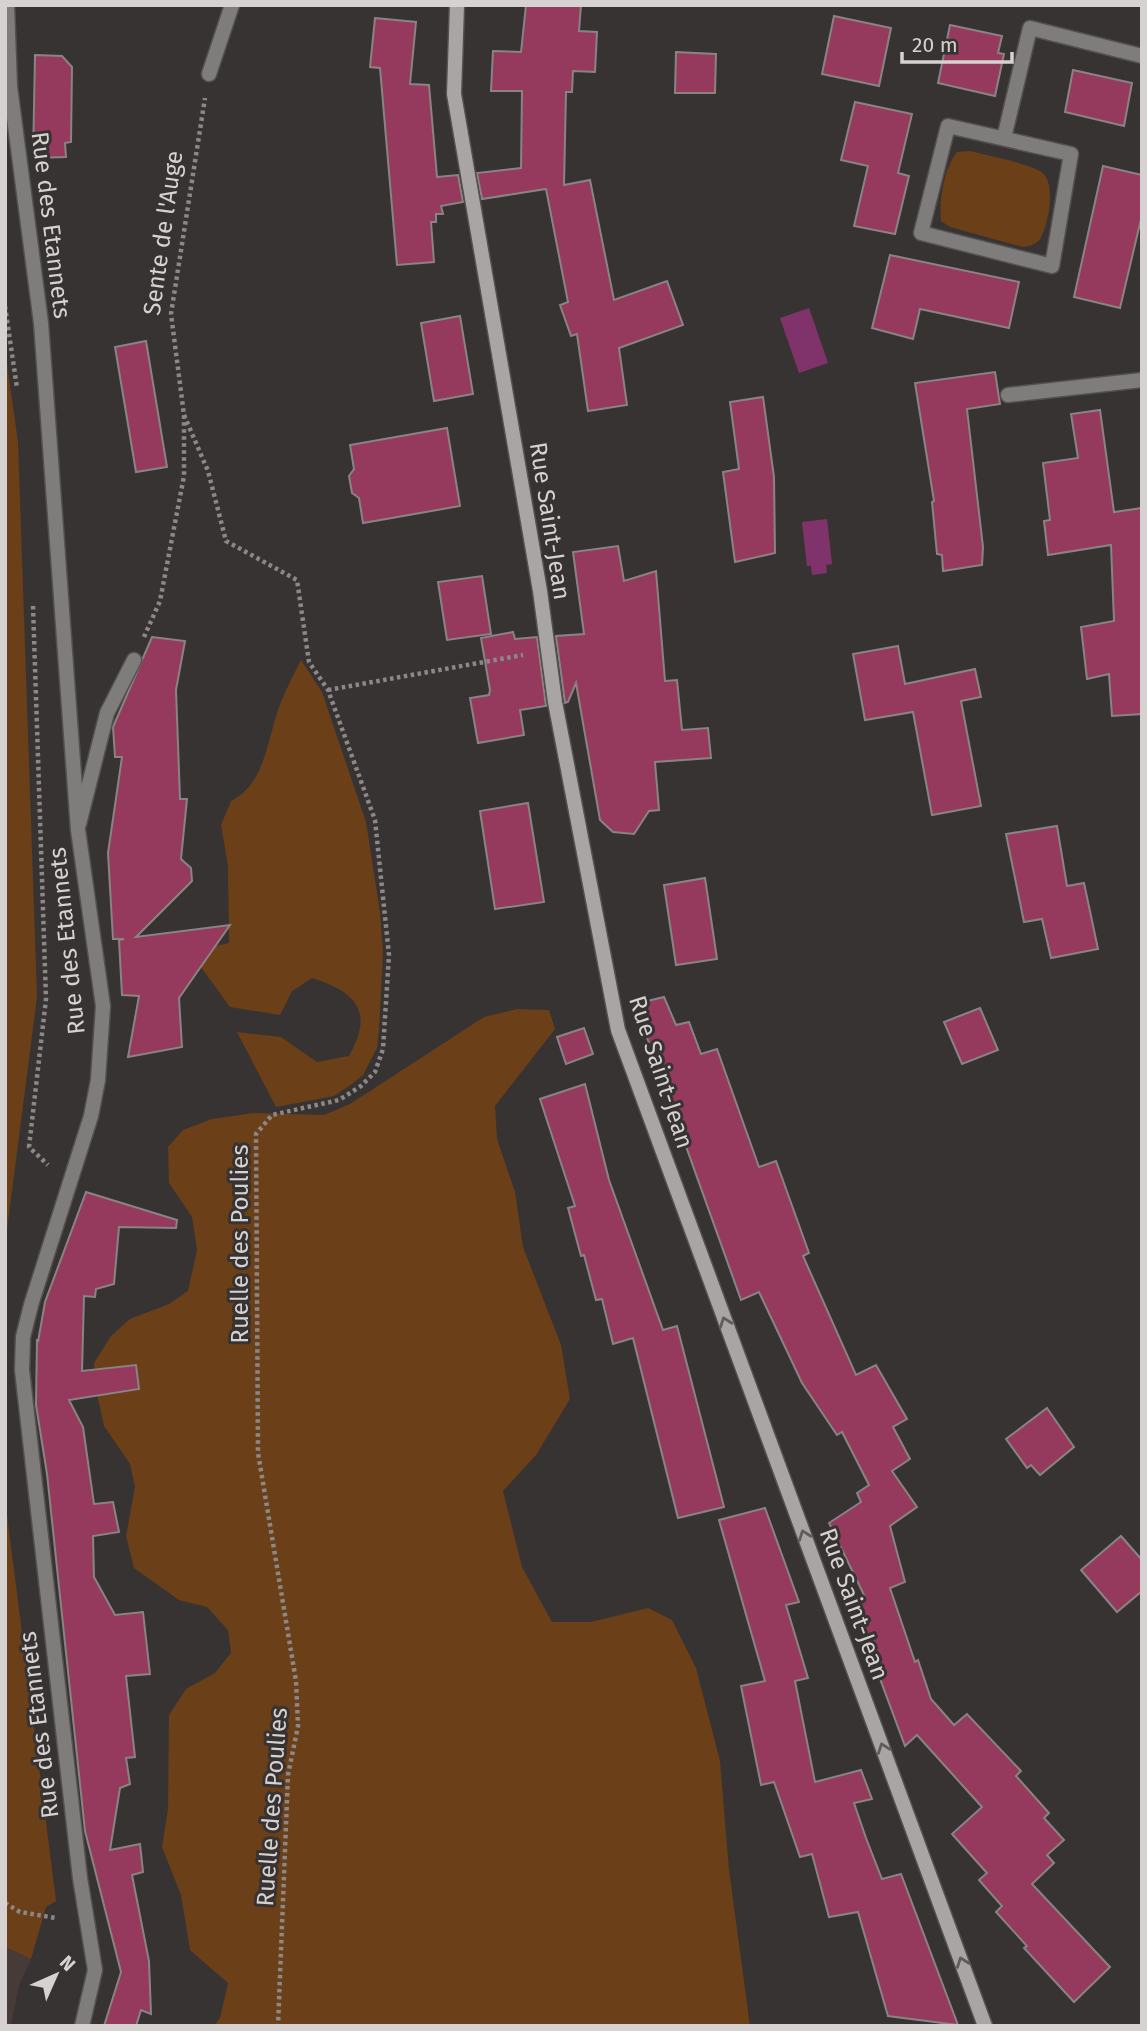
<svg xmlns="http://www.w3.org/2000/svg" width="1147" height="2031" font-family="'Fira Sans',sans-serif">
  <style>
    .built { fill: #473b3a }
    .green { fill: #6b3f17 }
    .water { fill: #80336b }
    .building { fill: #953a5d; stroke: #898384; stroke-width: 2 }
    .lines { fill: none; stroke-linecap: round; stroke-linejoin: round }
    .lane-casing { stroke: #545050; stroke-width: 17 }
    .street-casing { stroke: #545050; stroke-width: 17 }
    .secondary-casing { stroke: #545050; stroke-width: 17 }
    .path { stroke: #8c8888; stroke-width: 4.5; stroke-dasharray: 3.5 3.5; stroke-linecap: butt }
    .lane { stroke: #7f7d7c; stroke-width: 14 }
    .street { stroke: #7f7d7c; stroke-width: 14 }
    .secondary { stroke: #a9a5a4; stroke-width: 14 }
    .oneway { stroke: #605b5b }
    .labels { text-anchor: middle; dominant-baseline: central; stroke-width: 6; stroke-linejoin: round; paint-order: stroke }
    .street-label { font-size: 24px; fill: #d6d2d2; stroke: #383333 }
  </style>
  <rect width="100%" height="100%" fill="#383333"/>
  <path class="built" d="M 5,1947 L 31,1959 L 19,1985 L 11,2026 L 5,2026 Z"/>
  <g class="green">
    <path d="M 971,151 C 992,157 1020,161 1040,171 C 1057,181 1049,222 1041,237 C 1038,244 1030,246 1023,247 L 950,227 L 941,221 C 939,200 944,168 957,152 Z"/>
    <path d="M 5,350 L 18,442 L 37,997 L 5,1245 Z"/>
    <path d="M 301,660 L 322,692 L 366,822 L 380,912 L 383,953 L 379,1030 L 377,1048 L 363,1075 L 352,1084 L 334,1096 L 276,1107 L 237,1032 L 281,1037 L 317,1062 L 349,1056 C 374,1012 357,992 312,978 L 292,991 L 280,1015 L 230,1007 L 198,963 L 197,950 L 229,943 L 228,866 L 221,825 L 231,801 C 264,785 267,742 278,710 C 284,693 293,676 301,660 Z"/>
    <path d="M 517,1009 L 549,1010 L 555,1029 L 495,1106 L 497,1139 L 515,1192 L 523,1247 L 561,1345 L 570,1399 L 536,1455 L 503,1491 L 522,1567 L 552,1622 L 591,1622 L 648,1608 L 672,1620 L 696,1668 L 720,1761 L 729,1870 L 750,2026 L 214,2026 L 220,2018 L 228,1983 L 190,1950 L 181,1895 L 162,1847 L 168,1809 L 169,1715 L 186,1689 L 215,1673 L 231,1653 L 228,1630 L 207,1607 L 179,1600 L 134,1568 L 126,1536 L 135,1487 L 130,1464 L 104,1426 L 96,1389 L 94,1363 L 111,1336 L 130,1319 L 169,1304 L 188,1291 L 197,1250 L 192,1217 L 169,1183 L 168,1147 L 183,1130 L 212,1119 L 254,1113 L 324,1115 L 350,1104 L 484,1017 Z"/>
    <path d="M 5,1499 L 56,1901 L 46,1907 L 31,1959 L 5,1947 Z"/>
  </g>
  <g class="water">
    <path d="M 809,308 L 828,363 L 799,373 L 780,318 Z"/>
    <path d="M 827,519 L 832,564 L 826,565 L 827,573 L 812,575 L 811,566 L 807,566 L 802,522 Z"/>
  </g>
  <g class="building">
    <path d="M 526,5 L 581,5 L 579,31 L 597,32 L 595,72 L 573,71 L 572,92 L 566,92 L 564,185 L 590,180 L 614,300 L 667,281 L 683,325 L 619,348 L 627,405 L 588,411 L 577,334 L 571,336 L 560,305 L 568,302 L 546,189 L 482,199 L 477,173 L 521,168 L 522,91 L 491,91 L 493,51 L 521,52 Z"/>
    <path d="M 834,16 L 891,28 L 879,86 L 822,74 Z"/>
    <path d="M 375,18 L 416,22 L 410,84 L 429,85 L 437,177 L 458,175 L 463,202 L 441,206 L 443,214 L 436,214 L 436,222 L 431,222 L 434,262 L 397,265 L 380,68 L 370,67 Z"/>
    <path d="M 950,25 L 1002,36 L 998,53 L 1004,54 L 995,96 L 938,83 Z"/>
    <path d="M 676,52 L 716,54 L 715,93 L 675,93 Z"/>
    <path d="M 35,55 L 62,56 L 72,67 L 71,142 L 65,143 L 66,157 L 33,158 Z"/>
    <path d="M 1073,70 L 1132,83 L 1124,126 L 1065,112 Z"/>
    <path d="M 855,102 L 912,114 L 898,173 L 909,176 L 895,234 L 854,226 L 868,166 L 841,160 Z"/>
    <path d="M 1103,166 L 1142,175 L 1142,215 L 1120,308 L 1074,297 Z"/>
    <path d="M 890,255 L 1019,282 L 1009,328 L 920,309 L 913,339 L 872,328 Z"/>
    <path d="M 460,316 L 473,394 L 434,401 L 421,323 Z"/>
    <path d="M 146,341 L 167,467 L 136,472 L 115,347 Z"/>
    <path d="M 995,372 L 1000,404 L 967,409 L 983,547 L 982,565 L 943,571 L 942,555 L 937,554 L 932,502 L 934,501 L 915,383 Z"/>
    <path d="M 763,397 L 774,477 L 775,553 L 735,562 L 723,472 L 739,469 L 730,402 Z"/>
    <path d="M 1100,410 L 1114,512 L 1142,508 L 1142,714 L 1112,716 L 1109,674 L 1087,679 L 1081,627 L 1114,621 L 1111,545 L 1048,555 L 1044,521 L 1050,520 L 1043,463 L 1078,458 L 1071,414 Z"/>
    <path d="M 447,428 L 460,506 L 363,523 L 359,498 L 352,493 L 349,476 L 354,469 L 350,445 Z"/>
    <path d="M 618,546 L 624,581 L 656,571 L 665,681 L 677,680 L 682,730 L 708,728 L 711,758 L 655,762 L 659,810 L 649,811 L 634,834 L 613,832 L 600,820 L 576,683 L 568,702 L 565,703 L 556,636 L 584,634 L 573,552 Z"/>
    <path d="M 482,576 L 491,634 L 447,640 L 438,582 Z"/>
    <path d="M 513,632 L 515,639 L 537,637 L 546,706 L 520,710 L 524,735 L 478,743 L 470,698 L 489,695 L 490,690 L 481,638 Z"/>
    <path d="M 152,637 L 185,641 L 176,690 L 180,799 L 187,799 L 181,859 L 191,868 L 192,881 L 136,937 L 230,925 L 179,998 L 182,1047 L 128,1057 L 139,996 L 122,995 L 119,940 L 124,939 L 113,939 L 108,853 L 122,757 L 115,757 L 113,727 Z"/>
    <path d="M 898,646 L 905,684 L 975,669 L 981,697 L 961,701 L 981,806 L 932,815 L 913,712 L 865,720 L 853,654 Z"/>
    <path d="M 528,803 L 544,902 L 495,909 L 480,811 Z"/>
    <path d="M 1057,826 L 1067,886 L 1084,883 L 1098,949 L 1051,958 L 1042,919 L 1024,922 L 1006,834 Z"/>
    <path d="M 705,878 L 717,959 L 676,965 L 664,885 Z"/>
    <path d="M 664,997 L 676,1025 L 689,1022 L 701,1054 L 717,1049 L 759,1167 L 776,1161 L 809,1253 L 803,1256 L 856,1375 L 876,1365 L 907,1419 L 893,1427 L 910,1459 L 892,1471 L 917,1507 L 890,1526 L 905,1582 L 890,1588 L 915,1662 L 918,1660 L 931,1699 L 954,1725 L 967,1714 L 1021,1771 L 1016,1776 L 1049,1813 L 1044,1818 L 1064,1840 L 1047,1855 L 1054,1863 L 1032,1884 L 1110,1967 L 1074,2002 L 1024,1948 L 1027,1946 L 996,1912 L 1002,1906 L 979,1880 L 987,1873 L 952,1834 L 982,1807 L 917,1735 L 905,1746 L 853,1606 L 865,1597 L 829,1523 L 861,1502 L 857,1493 L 869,1485 L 842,1432 L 837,1435 L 802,1383 L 759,1292 L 741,1300 L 635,1004 Z"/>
    <path d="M 980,1008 L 998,1050 L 962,1064 L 944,1022 Z"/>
    <path d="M 584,1028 L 593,1054 L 566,1064 L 557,1037 Z"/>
    <path d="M 585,1084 L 609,1180 L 663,1330 L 677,1326 L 724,1507 L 678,1518 L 633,1338 L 613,1344 L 602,1299 L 596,1300 L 584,1255 L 581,1256 L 568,1208 L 575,1206 L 540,1099 Z"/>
    <path d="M 86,1192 L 177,1220 L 176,1228 L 119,1227 L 114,1284 L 96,1289 L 95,1297 L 84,1296 L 82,1371 L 136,1365 L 139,1389 L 69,1400 L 83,1427 L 94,1504 L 113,1502 L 119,1532 L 93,1536 L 94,1577 L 115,1615 L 143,1612 L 150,1674 L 126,1676 L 135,1757 L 126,1758 L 130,1784 L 120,1788 L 110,1850 L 140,1844 L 143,1872 L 132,1875 L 149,1961 L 151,2014 L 141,2010 L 136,2026 L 104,2026 L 121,1972 L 85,1831 L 47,1474 L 36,1405 L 37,1339 L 38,1342 L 45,1302 Z"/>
    <path d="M 1047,1408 L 1074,1447 L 1040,1475 L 1031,1465 L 1027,1468 L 1006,1439 Z"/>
    <path d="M 765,1508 L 799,1602 L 786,1605 L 808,1678 L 795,1681 L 815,1782 L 861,1770 L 872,1799 L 854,1803 L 866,1838 L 882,1879 L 901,1874 L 958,2025 L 888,2016 L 858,1912 L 829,1917 L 812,1854 L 800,1857 L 774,1782 L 761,1785 L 741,1686 L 765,1681 L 719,1520 Z"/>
    <path d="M 1121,1536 L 1142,1560 L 1142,1591 L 1117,1612 L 1081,1570 Z"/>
  </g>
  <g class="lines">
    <g class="lane-casing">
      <g id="lane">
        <path d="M 948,126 L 1071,154 L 1052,266 L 921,233 Z"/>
        <path d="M 1004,138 L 1030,28 L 1142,56"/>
        <path d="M 1008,395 L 1142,380"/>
        <path d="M 79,824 L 107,713 L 134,660"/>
      </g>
    </g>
    <g class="street-casing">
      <g id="street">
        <path d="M 7,5 L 10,87 L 41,323 L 78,830 L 103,1006 L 98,1080 L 91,1116 L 31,1305 L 23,1337 L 22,1370 L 80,1878 L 95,1970 L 82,2026"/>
        <path d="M 209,74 L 232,5"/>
      </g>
    </g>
    <g class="secondary-casing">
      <path id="secondary" d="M 457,5 L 454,94 L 540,591 L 555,702 L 618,1030 L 985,2026"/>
    </g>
    <g class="path">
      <path d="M 5,306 L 17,388"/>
      <path d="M 184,415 L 208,471 L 226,541 L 297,580 L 309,662 L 328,690 L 375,820 L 389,955 L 383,1049 L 375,1072 L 361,1086 L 339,1100 L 272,1115 L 256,1134 L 258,1453 L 296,1681 L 298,1726 L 288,1775 L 278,2026"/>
      <path d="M 33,606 L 46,999 L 29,1147 L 48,1165"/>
      <path d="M 144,637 L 160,601 L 184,476 L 184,415 L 171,314 L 205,98"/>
      <path d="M 328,690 L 523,655"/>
      <path d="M 5,1903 L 20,1912 L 56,1918"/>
    </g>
    <use href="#lane" class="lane"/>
    <use href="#street" class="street"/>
    <use href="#secondary" class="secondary"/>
  </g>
  <defs><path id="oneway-chevron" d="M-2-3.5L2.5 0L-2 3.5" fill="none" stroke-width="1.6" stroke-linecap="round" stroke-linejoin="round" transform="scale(1.75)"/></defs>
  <g class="oneway">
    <use href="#oneway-chevron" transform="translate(725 1322) rotate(-110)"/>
    <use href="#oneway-chevron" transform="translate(804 1535) rotate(-110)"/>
    <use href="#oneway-chevron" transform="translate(883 1748) rotate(-110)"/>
    <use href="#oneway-chevron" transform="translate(962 1962) rotate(-110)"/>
  </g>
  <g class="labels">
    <g class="street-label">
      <text transform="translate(51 225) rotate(83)">Rue des Etannets</text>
      <text transform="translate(163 233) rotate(-82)">Sente de l'Auge</text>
      <text transform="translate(550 521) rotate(81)">Rue Saint-Jean</text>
      <text transform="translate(67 941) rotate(-96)">Rue des Etannets</text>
      <text transform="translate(661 1072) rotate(72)">Rue Saint-Jean</text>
      <text transform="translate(240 1244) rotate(-90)">Ruelle des Poulies</text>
      <text transform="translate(854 1604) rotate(70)">Rue Saint-Jean</text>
      <text transform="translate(39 1725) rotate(-97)">Rue des Etannets</text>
      <text transform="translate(272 1807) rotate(-86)">Ruelle des Poulies</text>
    </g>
  </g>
  <rect width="1147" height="2031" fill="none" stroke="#d6d2d2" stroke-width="14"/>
  <g transform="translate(56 1975) rotate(45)" stroke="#383333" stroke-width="5" paint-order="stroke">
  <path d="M0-5L12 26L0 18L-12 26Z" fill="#d6d2d2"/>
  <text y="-10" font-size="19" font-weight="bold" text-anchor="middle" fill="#d6d2d2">N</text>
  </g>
  <path d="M902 52v10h110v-10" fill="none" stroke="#d6d2d2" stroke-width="3.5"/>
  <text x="912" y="52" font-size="21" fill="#d6d2d2" stroke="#383333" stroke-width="5" paint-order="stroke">20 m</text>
</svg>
